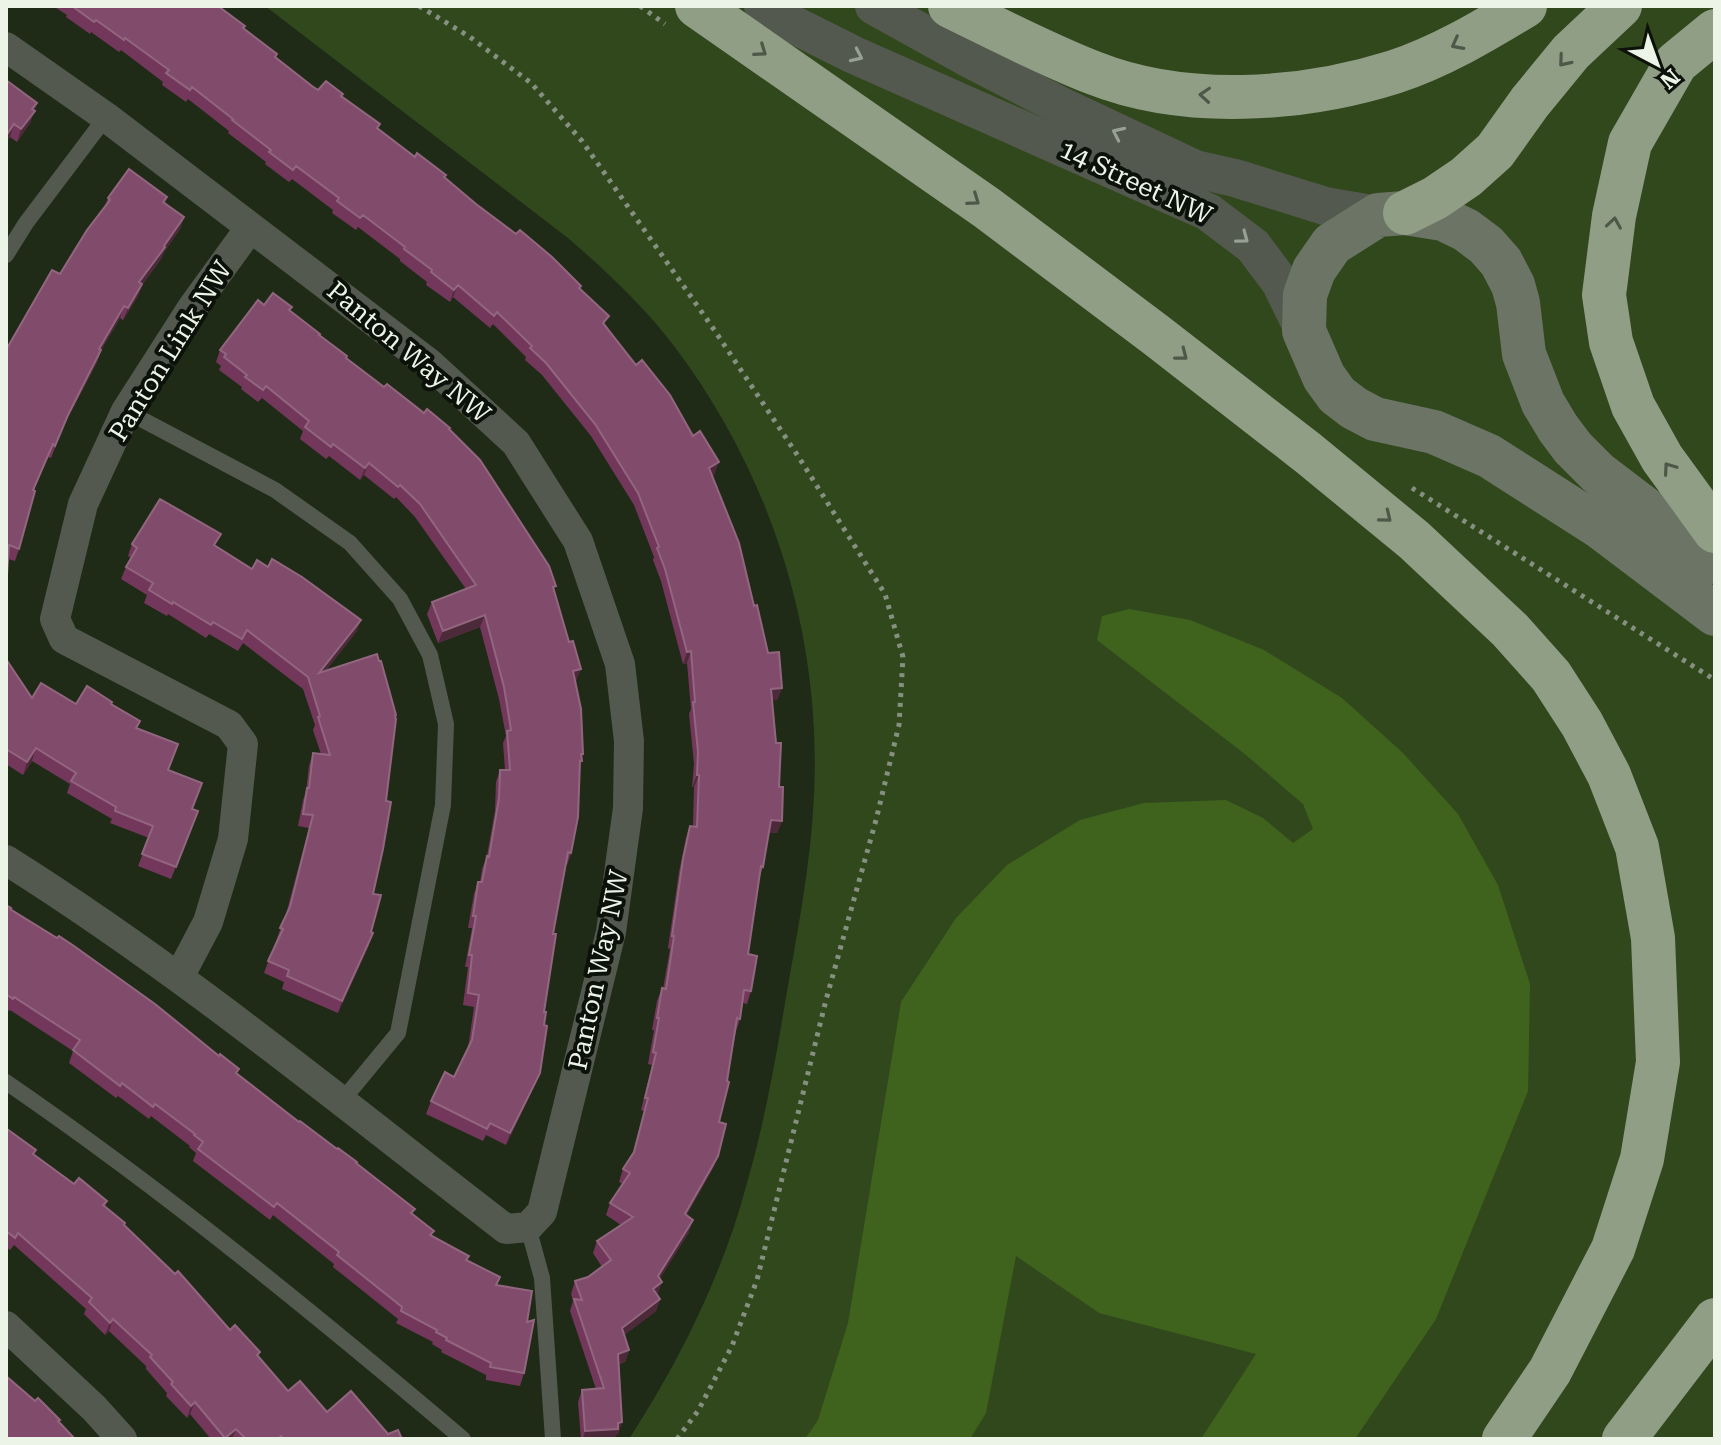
<svg xmlns="http://www.w3.org/2000/svg" width="1721" height="1445" font-family="'Roboto Serif',serif">
  <style>
    .green { fill: #31481d }
    .water { fill: #3f631d }
    .lines { fill: none; stroke-linecap: round; stroke-linejoin: round }
    .path { stroke: #869080; stroke-width: 5; stroke-dasharray: 4 6; stroke-linecap: butt }
    .service { stroke: #53594f; stroke-width: 16 }
    .minor { stroke: #53594f; stroke-width: 30 }
    .tertiary { stroke: #53594f; stroke-width: 38 }
    .secondary { stroke: #6c7565; stroke-width: 44 }
    .motorway { stroke: #909e86; stroke-width: 44 }
    .wall { fill: #74375c }
    .shaded-wall { fill: #4d2a3a }
    .building { fill: #814c6b; stroke: #92667f; stroke-width: 2 }
    .oneway { stroke: #4e5848 }
    .oneway2 { stroke: #989f93 }
    .labels { text-anchor: middle; dominant-baseline: central; stroke-width: 8; stroke-linejoin: round; paint-order: stroke }
    .street-label { font-size: 26px; fill: #ecf4e7; stroke: #0c1109 }
  </style>
  <rect width="100%" height="100%" fill="#1f2b17"/>
  <path class="green" d="M 265,6 L 1715,6 L 1715,1439 L 629,1439 C 680,1360 723,1274 747,1183 C 764,1124 775,1064 785,1003 C 797,934 811,864 814,795 C 822,634 771,474 674,346 C 643,305 606,271 568,238 Z"/>
  <path class="water" d="M 1129,609 L 1190,620 L 1264,650 L 1342,698 L 1403,753 L 1458,814 L 1498,885 L 1530,984 L 1528,1091 L 1436,1319 L 1355,1439 L 1201,1439 L 1256,1354 L 1099,1313 L 1016,1256 L 986,1413 L 970,1439 L 805,1439 L 818,1420 L 848,1323 L 901,1002 L 956,918 L 1007,865 L 1080,820 L 1144,803 L 1226,800 L 1263,818 L 1293,843 L 1313,829 L 1303,804 L 1246,755 L 1097,640 L 1102,616 Z"/>
  <g class="lines">
    <g class="path">
      <path d="M 419,6 L 470,37 L 531,83 L 582,141 L 715,331 L 798,456 L 885,594 L 903,657 L 899,725 L 876,820 L 826,1000 L 757,1280 L 732,1346 L 698,1411 L 677,1439"/>
      <path d="M 640,6 L 665,24"/>
      <path d="M 1412,488 L 1715,680"/>
    </g>
    <g class="service">
      <path d="M 6,255 L 26,223 L 106,117"/>
      <path d="M 126,411 L 275,490 L 350,543 L 400,599 L 430,655 L 446,724 L 443,805 L 398,1033 L 341,1102"/>
      <path d="M 6,1082 C 165,1191 315,1314 463,1439"/>
      <path d="M 528,1227 L 542,1278 L 553,1439"/>
    </g>
    <g class="minor">
      <path d="M 6,47 L 106,117 L 430,364 L 516,443 L 578,541 L 620,664 L 629,741 L 628,808 L 611,932 L 542,1212 L 528,1227 L 506,1229 C 342,1103 181,970 6,860"/>
      <path d="M 179,977 L 208,922 L 233,839 L 243,744 L 229,725 L 64,639 L 55,619 L 83,504 L 126,411 L 192,308 L 250,228"/>
      <path d="M 6,1326 L 94,1408 L 122,1439"/>
    </g>
    <g class="tertiary">
      <path d="M 763,6 L 792,24 L 854,55 L 1208,212 L 1253,246 L 1280,282 L 1304,331"/>
      <path d="M 874,6 L 966,57 L 1061,106 L 1195,169 L 1235,178 L 1325,206 L 1378,215"/>
    </g>
    <path class="secondary" d="M 1715,562 L 1598,473 L 1573,448 L 1558,428 L 1543,403 L 1524,354 L 1518,303 L 1513,285 L 1501,262 L 1486,245 L 1466,230 L 1443,219 L 1405,213 L 1378,215 L 1332,244 L 1314,270 L 1305,295 L 1304,331 L 1324,377 L 1337,395 L 1354,408 L 1375,419 L 1434,432 L 1489,456 L 1600,527 L 1715,614"/>
    <g class="motorway">
      <path d="M 697,6 L 987,208 L 1156,335 L 1308,453 L 1414,540 L 1510,630 L 1551,676 L 1582,724 L 1609,775 L 1637,847 L 1653,938 L 1658,1062 L 1642,1159 L 1613,1249 L 1550,1371 L 1504,1439"/>
      <path d="M 950,6 C 997,29 1045,54 1094,73 C 1185,109 1302,101 1394,72 C 1440,57 1484,31 1525,6"/>
      <path d="M 1715,31 L 1676,63 L 1630,143 L 1614,216 L 1604,295 L 1611,342 L 1633,406 L 1662,458 L 1715,531"/>
      <path d="M 1405,213 L 1435,198 L 1466,177 L 1495,151 L 1530,102 L 1571,52 L 1620,6"/>
      <path d="M 1624,1439 L 1715,1320"/>
    </g>
  </g>
  <g class="wall">
    <path d="M 53,6 L 214,6 L 277,54 L 276,57 L 312,86 L 318,90 L 342,96 L 378,129 L 444,178 L 580,289 L 714,475 L 712,476 L 768,653 L 782,688 L 777,700 L 772,700 L 782,821 L 777,833 L 769,832 L 763,867 L 760,875 L 748,954 L 751,991 L 747,1004 L 743,1003 L 740,1019 L 736,1031 L 719,1122 L 718,1156 L 713,1168 L 686,1216 L 689,1232 L 660,1278 L 657,1295 L 660,1299 L 656,1311 L 624,1335 L 629,1350 L 625,1362 L 619,1364 L 622,1422 L 618,1434 L 616,1435 L 614,1439 L 581,1439 L 578,1402 L 582,1390 L 596,1389 L 570,1311 L 573,1301 L 571,1294 L 575,1281 L 588,1277 L 602,1267 L 593,1253 L 597,1241 L 621,1225 L 606,1215 L 610,1203 L 623,1184 L 619,1182 L 623,1169 L 632,1156 L 644,1111 L 641,1110 L 652,1065 L 648,1064 L 654,1030 L 652,1030 L 657,1001 L 662,988 L 663,989 L 670,949 L 668,948 L 679,872 L 686,838 L 690,826 L 693,826 L 694,787 L 692,787 L 694,764 L 689,714 L 691,709 L 687,663 L 683,664 L 661,581 L 653,560 L 654,557 L 634,505 L 591,436 L 542,375 L 525,360 L 526,357 L 493,324 L 490,328 L 453,297 L 450,302 L 426,285 L 427,282 L 400,261 L 400,259 L 358,227 L 356,230 L 332,213 L 333,210 L 292,179 L 289,182 L 265,164 L 266,162 L 228,133 L 229,131 L 188,99 L 186,102 L 162,85 L 163,82 L 121,50 L 119,52 L 91,32 L 90,34 L 66,17 L 67,15 Z"/>
    <path d="M 6,80 L 37,103 L 30,123 L 17,142 L 10,137 L 6,142 Z"/>
    <path d="M 167,197 L 165,203 L 184,217 L 180,229 L 164,252 L 161,259 L 142,285 L 138,296 L 123,320 L 120,318 L 101,350 L 97,362 L 63,427 L 51,458 L 48,457 L 34,490 L 19,549 L 15,561 L 8,559 L 6,592 L 6,350 L 60,274 L 104,208 L 108,198 Z"/>
    <path d="M 264,305 L 290,311 L 346,358 L 384,387 L 450,429 L 554,591 L 569,642 L 581,669 L 575,682 L 583,754 L 580,766 L 571,853 L 567,865 L 565,865 L 553,934 L 544,1012 L 540,1073 L 535,1085 L 506,1145 L 486,1135 L 483,1141 L 426,1114 L 431,1101 L 454,1077 L 468,1048 L 474,1007 L 463,1005 L 468,967 L 465,967 L 472,928 L 468,928 L 474,894 L 478,882 L 480,882 L 482,869 L 487,856 L 495,811 L 496,782 L 500,770 L 505,770 L 503,743 L 506,736 L 499,699 L 480,627 L 438,643 L 427,614 L 432,602 L 466,589 L 415,517 L 396,497 L 394,499 L 364,475 L 360,480 L 329,456 L 326,459 L 300,439 L 303,431 L 262,398 L 258,402 L 241,389 L 242,387 L 219,370 L 221,366 L 216,362 L 220,350 Z"/>
    <path d="M 132,544 L 252,569 L 268,567 L 361,620 L 356,632 L 326,670 L 396,715 L 373,894 L 371,932 L 369,945 L 338,1013 L 282,989 L 284,982 L 264,973 L 286,914 L 309,828 L 298,826 L 303,800 L 306,792 L 309,766 L 313,753 L 321,754 L 313,730 L 315,725 L 303,689 L 243,643 L 238,651 L 209,634 L 206,638 L 168,614 L 167,616 L 144,603 L 147,595 L 121,579 L 126,567 L 131,558 L 128,556 Z"/>
    <path d="M 6,659 L 32,698 L 76,704 L 111,704 L 138,729 L 169,770 L 192,809 L 198,811 L 171,879 L 138,866 L 149,838 L 110,823 L 112,819 L 67,793 L 70,784 L 32,761 L 23,775 L 6,764 Z"/>
    <path d="M 6,905 L 238,1074 L 299,1122 L 356,1164 L 413,1215 L 432,1236 L 467,1260 L 497,1285 L 527,1322 L 524,1373 L 520,1386 L 486,1380 L 486,1375 L 441,1352 L 442,1350 L 432,1344 L 433,1342 L 396,1323 L 398,1319 L 333,1267 L 334,1264 L 273,1215 L 270,1220 L 193,1161 L 196,1153 L 189,1147 L 190,1146 L 151,1116 L 149,1119 L 118,1096 L 116,1098 L 69,1063 L 73,1051 L 10,1010 L 9,1011 L 6,1009 Z"/>
    <path d="M 6,1130 L 34,1155 L 74,1184 L 107,1201 L 105,1207 L 230,1330 L 258,1356 L 288,1391 L 327,1412 L 402,1439 L 211,1439 L 190,1414 L 187,1418 L 166,1396 L 167,1393 L 146,1369 L 146,1366 L 109,1331 L 105,1335 L 84,1314 L 86,1309 L 14,1245 L 10,1250 L 6,1247 Z"/>
  </g>
  <g class="shaded-wall">
    <path d="M 37,103 L 30,123 L 17,142 L 21,129 L 32,109 Z"/>
    <path d="M 14,124 L 10,137 L 6,142 L 6,136 Z"/>
    <path d="M 184,217 L 180,229 L 164,252 L 161,259 L 142,285 L 138,296 L 123,320 L 139,282 Z"/>
    <path d="M 458,285 L 453,297 L 450,302 L 454,290 Z"/>
    <path d="M 124,306 L 120,318 L 94,361 L 99,349 Z"/>
    <path d="M 101,350 L 97,362 L 63,427 L 51,458 L 68,415 Z"/>
    <path d="M 719,462 L 714,475 L 705,480 L 709,468 Z"/>
    <path d="M 369,463 L 364,475 L 360,480 L 365,468 Z"/>
    <path d="M 485,615 L 480,627 L 438,643 L 443,631 Z"/>
    <path d="M 361,620 L 356,632 L 315,685 L 319,673 Z"/>
    <path d="M 691,651 L 687,663 L 683,664 L 687,652 Z"/>
    <path d="M 581,669 L 576,682 L 569,684 L 573,671 Z"/>
    <path d="M 782,688 L 777,700 L 766,701 L 771,689 Z"/>
    <path d="M 36,748 L 32,761 L 23,775 L 27,762 Z"/>
    <path d="M 697,775 L 699,775 L 694,787 L 692,787 Z"/>
    <path d="M 771,820 L 782,821 L 777,833 L 766,832 Z"/>
    <path d="M 373,933 L 369,945 L 338,1013 L 342,1001 Z"/>
    <path d="M 540,1073 L 535,1085 L 506,1145 L 510,1133 Z"/>
    <path d="M 718,1156 L 713,1168 L 680,1227 L 685,1214 Z"/>
    <path d="M 693,1220 L 689,1232 L 654,1288 L 658,1276 Z"/>
    <path d="M 662,1282 L 658,1294 L 649,1301 L 653,1289 Z"/>
    <path d="M 660,1299 L 656,1311 L 617,1340 L 622,1328 Z"/>
    <path d="M 113,1319 L 109,1331 L 105,1335 L 110,1323 Z"/>
    <path d="M 629,1350 L 625,1362 L 613,1366 L 618,1354 Z"/>
    <path d="M 195,1402 L 190,1414 L 187,1418 L 191,1406 Z"/>
    <path d="M 622,1422 L 618,1434 L 616,1435 L 614,1439 L 583,1439 L 585,1431 Z"/>
    <path d="M 236,1429 L 232,1439 L 225,1439 L 225,1438 Z"/>
  </g>
  <g class="building">
    <path d="M 72,6 L 218,6 L 245,26 L 243,28 L 277,54 L 275,57 L 312,86 L 318,90 L 326,81 L 343,94 L 341,96 L 380,124 L 377,128 L 415,157 L 417,153 L 446,175 L 444,177 L 476,204 L 516,234 L 520,230 L 552,257 L 581,286 L 579,288 L 609,316 L 603,323 L 636,365 L 642,360 L 670,395 L 693,436 L 700,431 L 719,462 L 709,468 L 739,543 L 754,606 L 757,605 L 768,653 L 779,652 L 782,688 L 771,689 L 776,743 L 781,743 L 779,787 L 783,787 L 782,821 L 771,820 L 763,867 L 761,866 L 748,954 L 757,956 L 751,991 L 744,990 L 740,1019 L 737,1018 L 727,1081 L 729,1082 L 719,1122 L 726,1124 L 718,1156 L 685,1214 L 693,1220 L 658,1276 L 662,1282 L 653,1289 L 660,1299 L 622,1328 L 629,1350 L 618,1354 L 622,1422 L 618,1423 L 618,1429 L 585,1431 L 582,1390 L 604,1388 L 574,1299 L 582,1300 L 575,1281 L 588,1277 L 611,1260 L 597,1241 L 633,1217 L 610,1203 L 630,1173 L 623,1169 L 634,1152 L 648,1098 L 645,1098 L 656,1053 L 653,1052 L 659,1018 L 657,1018 L 662,988 L 666,989 L 674,936 L 672,936 L 683,859 L 690,826 L 697,827 L 699,775 L 697,775 L 698,752 L 693,702 L 695,702 L 691,651 L 687,652 L 665,569 L 657,548 L 659,547 L 638,493 L 595,424 L 546,363 L 530,348 L 532,346 L 497,312 L 494,316 L 458,285 L 454,290 L 431,272 L 432,270 L 404,249 L 405,247 L 363,215 L 360,218 L 337,201 L 339,198 L 296,166 L 293,170 L 269,152 L 271,150 L 232,120 L 233,119 L 192,87 L 190,90 L 166,73 L 169,70 L 125,38 L 124,40 L 96,20 L 94,22 Z"/>
    <path d="M 6,80 L 37,103 L 32,109 L 35,111 L 21,129 L 14,124 L 6,136 Z"/>
    <path d="M 129,169 L 167,197 L 163,202 L 184,217 L 164,246 L 165,247 L 139,282 L 142,284 L 128,308 L 124,306 L 99,349 L 101,350 L 68,415 L 55,446 L 53,444 L 33,490 L 35,491 L 19,549 L 9,545 L 6,590 L 6,350 L 52,270 L 60,274 L 87,230 L 110,200 L 108,198 Z"/>
    <path d="M 273,293 L 292,307 L 289,310 L 320,334 L 319,335 L 347,356 L 346,358 L 384,387 L 387,384 L 424,413 L 427,409 L 450,428 L 449,429 L 480,460 L 549,566 L 556,586 L 553,587 L 569,642 L 573,641 L 581,669 L 573,671 L 581,709 L 583,754 L 581,754 L 582,761 L 580,761 L 578,817 L 571,853 L 568,852 L 553,934 L 556,934 L 544,1012 L 546,1012 L 544,1025 L 547,1026 L 540,1073 L 510,1133 L 490,1123 L 487,1129 L 431,1101 L 445,1072 L 454,1077 L 472,1040 L 479,995 L 468,993 L 472,955 L 469,955 L 476,916 L 473,916 L 478,882 L 482,882 L 487,856 L 489,857 L 499,798 L 500,770 L 510,770 L 507,731 L 511,730 L 504,687 L 485,615 L 443,631 L 432,602 L 476,585 L 420,504 L 400,485 L 398,487 L 369,463 L 365,468 L 333,444 L 331,447 L 305,427 L 309,421 L 266,386 L 263,390 L 245,377 L 247,375 L 224,357 L 226,354 L 220,350 L 258,300 L 264,305 Z"/>
    <path d="M 160,499 L 221,534 L 214,545 L 252,569 L 257,560 L 268,567 L 272,559 L 302,577 L 361,620 L 319,673 L 377,654 L 379,661 L 381,661 L 396,715 L 395,716 L 396,719 L 386,801 L 391,802 L 383,849 L 373,894 L 381,895 L 371,932 L 373,933 L 342,1001 L 287,976 L 289,970 L 268,961 L 283,929 L 280,928 L 290,907 L 313,815 L 303,814 L 307,788 L 309,788 L 313,753 L 330,755 L 318,717 L 320,716 L 308,677 L 247,630 L 242,639 L 213,622 L 211,625 L 173,602 L 172,604 L 149,590 L 153,583 L 126,567 L 137,548 L 132,544 Z"/>
    <path d="M 6,659 L 32,698 L 41,683 L 76,704 L 87,686 L 112,702 L 111,704 L 140,721 L 136,728 L 178,744 L 168,770 L 202,783 L 192,809 L 198,811 L 176,867 L 142,854 L 153,826 L 115,811 L 116,807 L 71,781 L 76,773 L 36,748 L 27,762 L 6,749 Z"/>
    <path d="M 6,905 L 11,908 L 10,909 L 57,938 L 59,936 L 74,946 L 155,1004 L 219,1056 L 220,1054 L 239,1069 L 236,1073 L 299,1122 L 300,1121 L 337,1149 L 338,1148 L 357,1162 L 356,1163 L 415,1209 L 411,1213 L 434,1231 L 430,1235 L 469,1256 L 466,1260 L 500,1277 L 496,1285 L 532,1291 L 527,1322 L 534,1320 L 524,1373 L 490,1367 L 491,1363 L 446,1340 L 447,1338 L 436,1332 L 437,1330 L 401,1311 L 402,1307 L 337,1255 L 339,1252 L 277,1203 L 274,1207 L 198,1149 L 203,1142 L 194,1135 L 195,1134 L 155,1104 L 153,1107 L 122,1083 L 120,1086 L 73,1050 L 80,1040 L 14,997 L 13,999 L 6,994 Z"/>
    <path d="M 7,1129 L 36,1150 L 33,1154 L 74,1184 L 79,1178 L 107,1201 L 103,1205 L 125,1223 L 124,1225 L 175,1274 L 178,1271 L 230,1330 L 235,1325 L 260,1352 L 257,1355 L 288,1391 L 300,1381 L 327,1412 L 351,1391 L 388,1434 L 398,1430 L 402,1439 L 283,1439 L 281,1436 L 278,1439 L 246,1439 L 236,1429 L 225,1438 L 195,1402 L 191,1406 L 171,1384 L 173,1382 L 150,1357 L 152,1355 L 113,1319 L 110,1323 L 89,1302 L 92,1298 L 18,1233 L 15,1238 L 6,1231 Z"/>
    <path d="M 6,1376 L 35,1401 L 38,1398 L 60,1420 L 58,1421 L 75,1439 L 6,1439 Z"/>
  </g>
  <defs><path id="oneway-chevron" d="M-2-3.5L2.5 0L-2 3.5" fill="none" stroke-width="1.6" stroke-linecap="round" stroke-linejoin="round" transform="scale(2)"/></defs>
  <g class="oneway">
    <use href="#oneway-chevron" transform="translate(1457 44) rotate(152)"/>
    <use href="#oneway-chevron" transform="translate(761 51) rotate(35)"/>
    <use href="#oneway-chevron" transform="translate(1564 61) rotate(130)"/>
    <use href="#oneway-chevron" transform="translate(1205 95) rotate(-176)"/>
    <use href="#oneway-chevron" transform="translate(974 200) rotate(35)"/>
    <use href="#oneway-chevron" transform="translate(1614 223) rotate(-81)"/>
    <use href="#oneway-chevron" transform="translate(1182 355) rotate(38)"/>
    <use href="#oneway-chevron" transform="translate(1669 468) rotate(-125)"/>
    <use href="#oneway-chevron" transform="translate(1386 517) rotate(39)"/>
  </g>
  <g class="oneway2">
    <use href="#oneway-chevron" transform="translate(857 56) rotate(25)"/>
    <use href="#oneway-chevron" transform="translate(1118 133) rotate(-155)"/>
    <use href="#oneway-chevron" transform="translate(1243 238) rotate(37)"/>
  </g>
  <g class="labels">
    <g class="street-label">
      <text transform="translate(1136 182) rotate(25)">14 Street NW</text>
      <text transform="translate(170 351) rotate(-58)">Panton Link NW</text>
      <text transform="translate(409 352) rotate(40)">Panton Way NW</text>
      <text transform="translate(598 970) rotate(-78)">Panton Way NW</text>
    </g>
  </g>
  <rect width="1721" height="1445" fill="none" stroke="#ecf4e7" stroke-width="16"/>
  <g transform="translate(1657 64) rotate(139)" stroke="#0c1109" stroke-width="6" paint-order="stroke">
  <path d="M0-6L14 30L0 20L-14 30Z" fill="#ecf4e7"/>
  <text y="-12" font-size="22" font-weight="bold" text-anchor="middle" fill="#ecf4e7">N</text>
  </g>
</svg>
